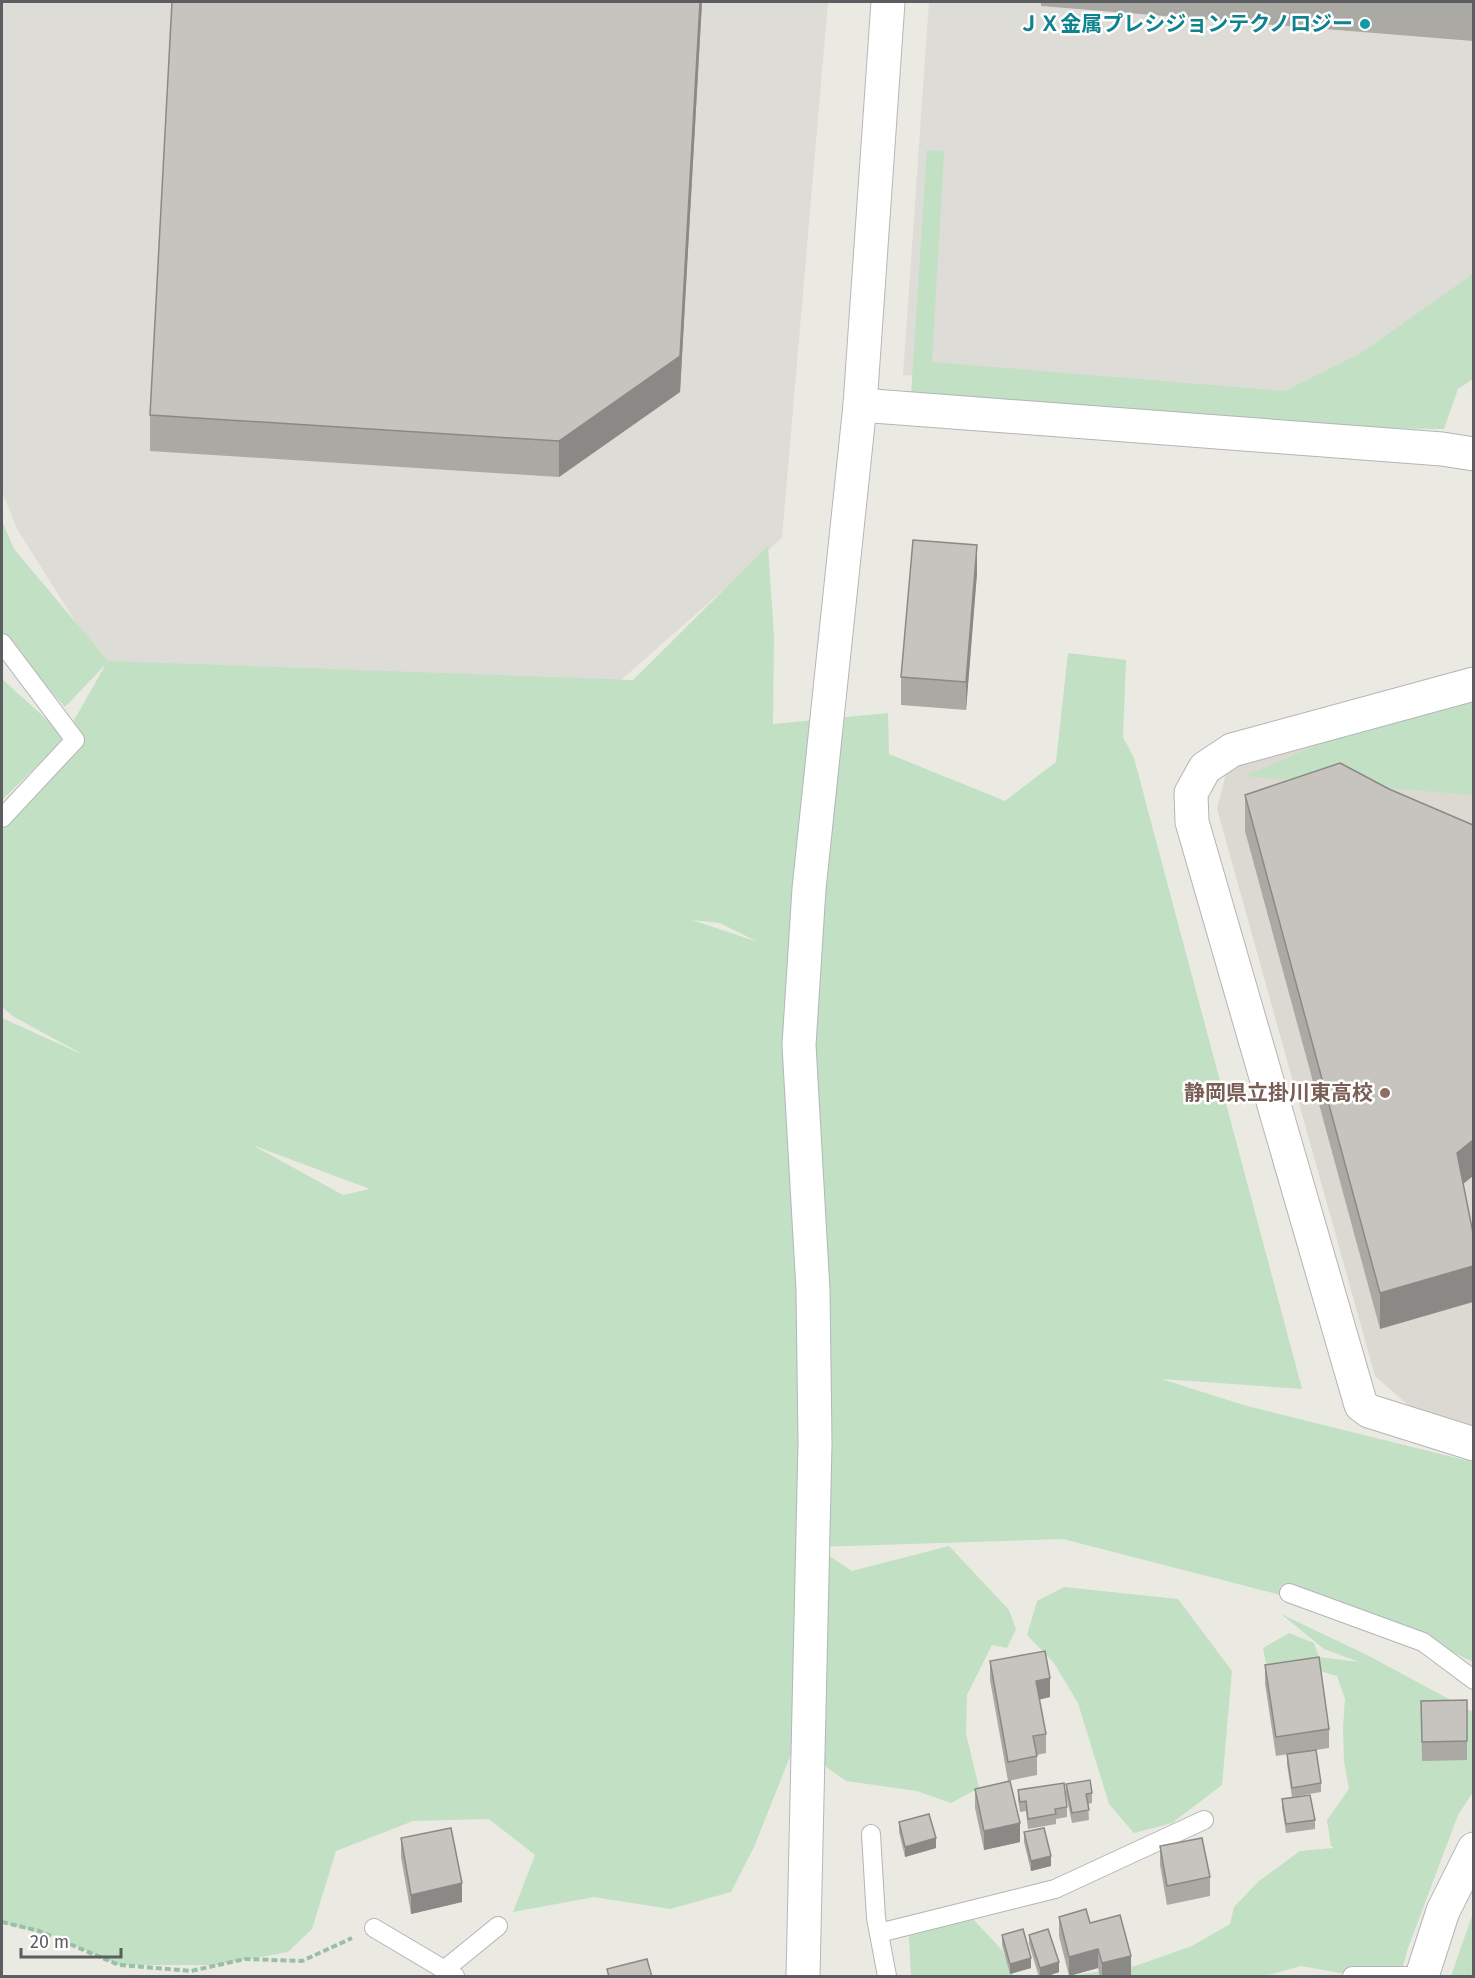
<svg xmlns="http://www.w3.org/2000/svg" width="1475" height="1978" font-family="'Fira Sans','Noto Sans JP',sans-serif">
  <style>
    .industrial { fill: #dddcd7 }
    .education { fill: #dbd9d1 }
    .green { fill: #c1e0c4; fill-rule: evenodd }
    .lines { fill: none; stroke-linecap: round; stroke-linejoin: round }
    .lane-casing { stroke: #b3b4b8; stroke-width: 20 }
    .street-casing { stroke: #b3b4b8; stroke-width: 35 }
    .secondary-casing { stroke: #b4b6bb; stroke-width: 35 }
    .path { stroke: #9abea7; stroke-width: 4; stroke-dasharray: 6 3; stroke-linecap: butt }
    .lane { stroke: #fff; stroke-width: 18 }
    .street { stroke: #fff; stroke-width: 33 }
    .secondary { stroke: #fff; stroke-width: 33 }
    .wall { fill: #aba9a4 }
    .shaded-wall { fill: #8b8986 }
    .building { fill: #c7c4bf; stroke: #8b8986; stroke-width: 1.5 }
    .culture-dot { fill: #0f9aa8; stroke: #fff; stroke-width: 2 }
    .education-dot { fill: #8d6e63; stroke: #fff; stroke-width: 2 }
    .labels { text-anchor: middle; dominant-baseline: central; stroke-width: 5; stroke-linejoin: round; paint-order: stroke }
    .culture-label { font-size: 21px; font-weight: bold; fill: #0d838f; stroke: #fff; text-anchor: end }
    .education-label { font-size: 21px; font-weight: bold; fill: #785e54; stroke: #fff; text-anchor: end }
  </style>
  <rect width="100%" height="100%" fill="#ebeae2"/>
  <g class="industrial">
    <path d="M 2,2 L 828,2 L 782,538 L 621,680 L 111,678 L 17,529 L 2,492 Z"/>
    <path d="M 929,2 L 1473,2 L 1473,306 L 1308,404 L 903,375 Z"/>
  </g>
  <path class="education" d="M 1473,690 L 1473,1439 L 1440,1433 L 1375,1376 L 1217,809 L 1232,750 Z"/>
  <g class="green">
    <path d="M 927,150 L 944,152 L 932,362 L 1285,391 L 1361,353 L 1473,274 L 1473,379 L 1458,389 L 1444,429 L 1223,426 L 911,396 Z"/>
    <path d="M 2,521 L 14,549 L 108,661 L 633,680 L 768,546 L 774,636 L 773,724 L 888,713 L 889,754 L 1005,801 L 1056,762 L 1068,653 L 1126,660 L 1123,737 L 1134,758 L 1302,1389 L 1161,1379 L 1247,1406 L 1473,1462 L 1473,1662 L 1398,1625 L 1063,1539 L 816,1547 L 852,1571 L 949,1546 L 1009,1610 L 1016,1629 L 1007,1648 L 992,1645 L 967,1695 L 966,1733 L 979,1788 L 951,1803 L 917,1791 L 846,1781 L 815,1759 L 823,1674 L 754,1847 L 731,1892 L 670,1909 L 594,1897 L 513,1912 L 535,1855 L 489,1819 L 413,1821 L 336,1851 L 312,1929 L 288,1952 L 216,1965 L 119,1965 L 52,1936 L 2,1923 L 2,1018 L 86,1056 L 14,1017 L 2,1007 L 2,827 L 28,802 L 64,739 L 2,800 L 2,679 L 65,736 L 106,664 L 65,707 L 2,637 ZM 692,920 L 720,923 L 758,942 ZM 254,1146 L 255,1146 L 370,1189 L 343,1195 Z"/>
    <path d="M 1473,690 L 1473,795 L 1245,776 L 1434,695 Z"/>
    <path d="M 1064,1587 L 1178,1599 L 1232,1671 L 1222,1785 L 1172,1823 L 1134,1833 L 1109,1804 L 1078,1703 L 1054,1663 L 1027,1635 L 1037,1601 Z"/>
    <path d="M 1281,1614 L 1367,1655 L 1473,1712 L 1473,1792 L 1458,1815 L 1408,1948 L 1400,1976 L 1357,1976 L 1301,1966 L 1264,1976 L 1070,1976 L 1135,1966 L 1192,1946 L 1230,1924 L 1234,1907 L 1259,1881 L 1300,1851 L 1334,1848 L 1331,1846 L 1327,1820 L 1349,1789 L 1344,1761 L 1343,1728 L 1345,1699 L 1337,1676 L 1310,1668 L 1267,1668 L 1263,1648 L 1289,1633 L 1314,1643 L 1319,1657 L 1359,1662 L 1324,1649 Z"/>
    <path d="M 1473,1913 L 1474,1964 L 1471,1976 L 1451,1976 Z"/>
    <path d="M 972,1918 L 1002,1950 L 1014,1976 L 911,1976 L 909,1936 Z"/>
  </g>
  <g class="lines">
    <g class="lane-casing">
      <g id="lane">
        <path d="M 2,643 L 75,740 L 2,818"/>
        <path d="M 1289,1593 L 1423,1642 L 1474,1680"/>
        <path d="M 871,1834 L 876,1918 L 887,1976"/>
        <path d="M 374,1928 L 455,1976"/>
        <path d="M 879,1933 L 1055,1889 L 1204,1820"/>
        <path d="M 444,1970 L 498,1926"/>
        <path d="M 1352,1976 L 1423,1976"/>
      </g>
    </g>
    <g class="street-casing">
      <g id="street">
        <path d="M 860,405 L 1442,449 L 1474,454"/>
        <path d="M 1474,684 L 1232,750 L 1205,768 L 1191,793 L 1192,822 L 1361,1405 L 1369,1411 L 1474,1444"/>
        <path d="M 1422,1976 L 1443,1911 L 1474,1849"/>
      </g>
    </g>
    <g class="secondary-casing">
      <path id="secondary" d="M 803,1976 L 815,1443 L 813,1290 L 799,1045 L 809,889 L 860,405 L 888,2"/>
    </g>
    <path class="path" d="M 2,1922 L 39,1931 L 119,1965 L 191,1971 L 245,1959 L 302,1961 L 352,1938"/>
    <use href="#lane" class="lane"/>
    <use href="#street" class="street"/>
    <use href="#secondary" class="secondary"/>
  </g>
  <g class="wall">
    <path d="M 172,2 L 702,2 L 680,392 L 559,477 L 150,451 L 150,415 Z"/>
    <path d="M 1041,2 L 1473,2 L 1473,41 L 1041,6 Z"/>
    <path d="M 977,573 L 966,710 L 901,705 L 901,677 Z"/>
    <path d="M 1245,795 L 1464,1184 L 1380,1329 L 1245,831 Z"/>
    <path d="M 990,1661 L 1050,1697 L 1039,1700 L 1046,1734 L 1046,1753 L 1037,1755 L 1037,1775 L 1008,1781 L 990,1680 Z"/>
    <path d="M 1265,1665 L 1329,1729 L 1329,1748 L 1316,1750 L 1321,1783 L 1321,1792 L 1292,1797 L 1287,1764 L 1287,1754 L 1295,1753 L 1276,1756 L 1265,1684 Z"/>
    <path d="M 1467,1700 L 1467,1760 L 1422,1761 L 1421,1701 Z"/>
    <path d="M 1066,1784 L 1092,1793 L 1092,1803 L 1088,1804 L 1089,1820 L 1072,1823 L 1066,1794 Z"/>
    <path d="M 975,1789 L 1020,1842 L 984,1850 L 975,1808 Z"/>
    <path d="M 1018,1790 L 1067,1807 L 1067,1817 L 1056,1819 L 1056,1824 L 1028,1829 L 1026,1811 L 1020,1812 L 1018,1800 Z"/>
    <path d="M 1282,1799 L 1315,1820 L 1315,1829 L 1286,1833 L 1282,1808 Z"/>
    <path d="M 899,1822 L 936,1848 L 905,1857 L 899,1832 Z"/>
    <path d="M 1024,1832 L 1051,1866 L 1031,1871 L 1024,1842 Z"/>
    <path d="M 401,1838 L 462,1902 L 411,1914 L 401,1857 Z"/>
    <path d="M 1160,1846 L 1210,1877 L 1210,1896 L 1167,1905 L 1160,1865 Z"/>
    <path d="M 1059,1917 L 1090,1923 L 1131,1975 L 1125,1977 L 1100,1977 L 1098,1968 L 1069,1976 L 1059,1936 Z"/>
    <path d="M 1002,1935 L 1031,1968 L 1010,1974 L 1002,1945 Z"/>
    <path d="M 1029,1935 L 1059,1972 L 1045,1977 L 1039,1977 L 1029,1944 Z"/>
  </g>
  <g class="shaded-wall">
    <path d="M 700,2 L 702,2 L 680,392 L 559,477 L 559,441 Z"/>
    <path d="M 977,545 L 977,573 L 966,710 L 966,682 Z"/>
    <path d="M 1473,1140 L 1473,1176 L 1457,1189 L 1457,1153 Z"/>
    <path d="M 1473,1266 L 1473,1302 L 1380,1329 L 1380,1293 Z"/>
    <path d="M 1050,1678 L 1050,1697 L 1036,1700 L 1036,1681 Z"/>
    <path d="M 1020,1823 L 1020,1842 L 984,1850 L 984,1831 Z"/>
    <path d="M 936,1838 L 936,1848 L 905,1857 L 905,1847 Z"/>
    <path d="M 1051,1856 L 1051,1866 L 1031,1871 L 1031,1861 Z"/>
    <path d="M 462,1883 L 462,1902 L 411,1914 L 411,1895 Z"/>
    <path d="M 1098,1949 L 1098,1968 L 1069,1976 L 1069,1957 Z"/>
    <path d="M 1131,1956 L 1131,1975 L 1125,1977 L 1102,1977 L 1102,1963 Z"/>
    <path d="M 1031,1958 L 1031,1968 L 1010,1974 L 1010,1964 Z"/>
    <path d="M 1059,1962 L 1059,1972 L 1045,1977 L 1040,1977 L 1040,1968 Z"/>
  </g>
  <g class="building">
    <path d="M 172,2 L 700,2 L 680,356 L 559,441 L 150,415 Z"/>
    <path d="M 913,540 L 977,545 L 966,682 L 901,677 Z"/>
    <path d="M 1340,763 L 1389,789 L 1473,825 L 1473,1140 L 1457,1153 L 1473,1233 L 1473,1266 L 1380,1293 L 1245,795 Z"/>
    <path d="M 1045,1651 L 1050,1678 L 1036,1681 L 1046,1734 L 1033,1736 L 1037,1756 L 1008,1762 L 990,1661 Z"/>
    <path d="M 1319,1657 L 1329,1729 L 1276,1737 L 1265,1665 Z"/>
    <path d="M 1467,1700 L 1467,1741 L 1422,1742 L 1421,1701 Z"/>
    <path d="M 1316,1750 L 1321,1783 L 1292,1788 L 1287,1754 Z"/>
    <path d="M 1090,1780 L 1092,1793 L 1086,1794 L 1089,1810 L 1072,1813 L 1066,1784 Z"/>
    <path d="M 1010,1781 L 1020,1823 L 984,1831 L 975,1789 Z"/>
    <path d="M 1064,1783 L 1067,1807 L 1055,1809 L 1056,1814 L 1028,1819 L 1026,1801 L 1020,1802 L 1018,1790 Z"/>
    <path d="M 1310,1795 L 1315,1820 L 1286,1824 L 1282,1799 Z"/>
    <path d="M 929,1814 L 936,1838 L 905,1847 L 899,1822 Z"/>
    <path d="M 451,1828 L 462,1883 L 411,1895 L 401,1838 Z"/>
    <path d="M 1044,1828 L 1051,1856 L 1031,1861 L 1024,1832 Z"/>
    <path d="M 1202,1838 L 1210,1877 L 1167,1886 L 1160,1846 Z"/>
    <path d="M 1086,1909 L 1090,1923 L 1120,1915 L 1131,1956 L 1102,1963 L 1098,1949 L 1069,1957 L 1059,1917 Z"/>
    <path d="M 1023,1929 L 1031,1958 L 1010,1964 L 1002,1935 Z"/>
    <path d="M 1048,1929 L 1059,1962 L 1040,1968 L 1029,1935 Z"/>
    <path d="M 647,1959 L 652,1977 L 609,1977 L 607,1969 Z"/>
  </g>
  <circle class="culture-dot" cx="1365" cy="24" r="6"/>
  <circle class="education-dot" cx="1385" cy="1093" r="6"/>
  <g class="labels">
    <g class="culture-label">
      <text x="1353" y="24">ＪＸ金属プレシジョンテクノロジー</text>
    </g>
    <g class="education-label">
      <text x="1373" y="1093">静岡県立掛川東高校</text>
    </g>
  </g>
  <rect width="1475" height="1978" fill="none" stroke="#5b5d61" stroke-width="6"/>
  <path d="M21 1948v9h100v-9" fill="none" stroke="#5b5d61" stroke-width="3"/>
  <text x="30" y="1948" font-size="18" fill="#5b5d61" stroke="#ffffff" stroke-width="4.5" paint-order="stroke">20 m</text>
</svg>
